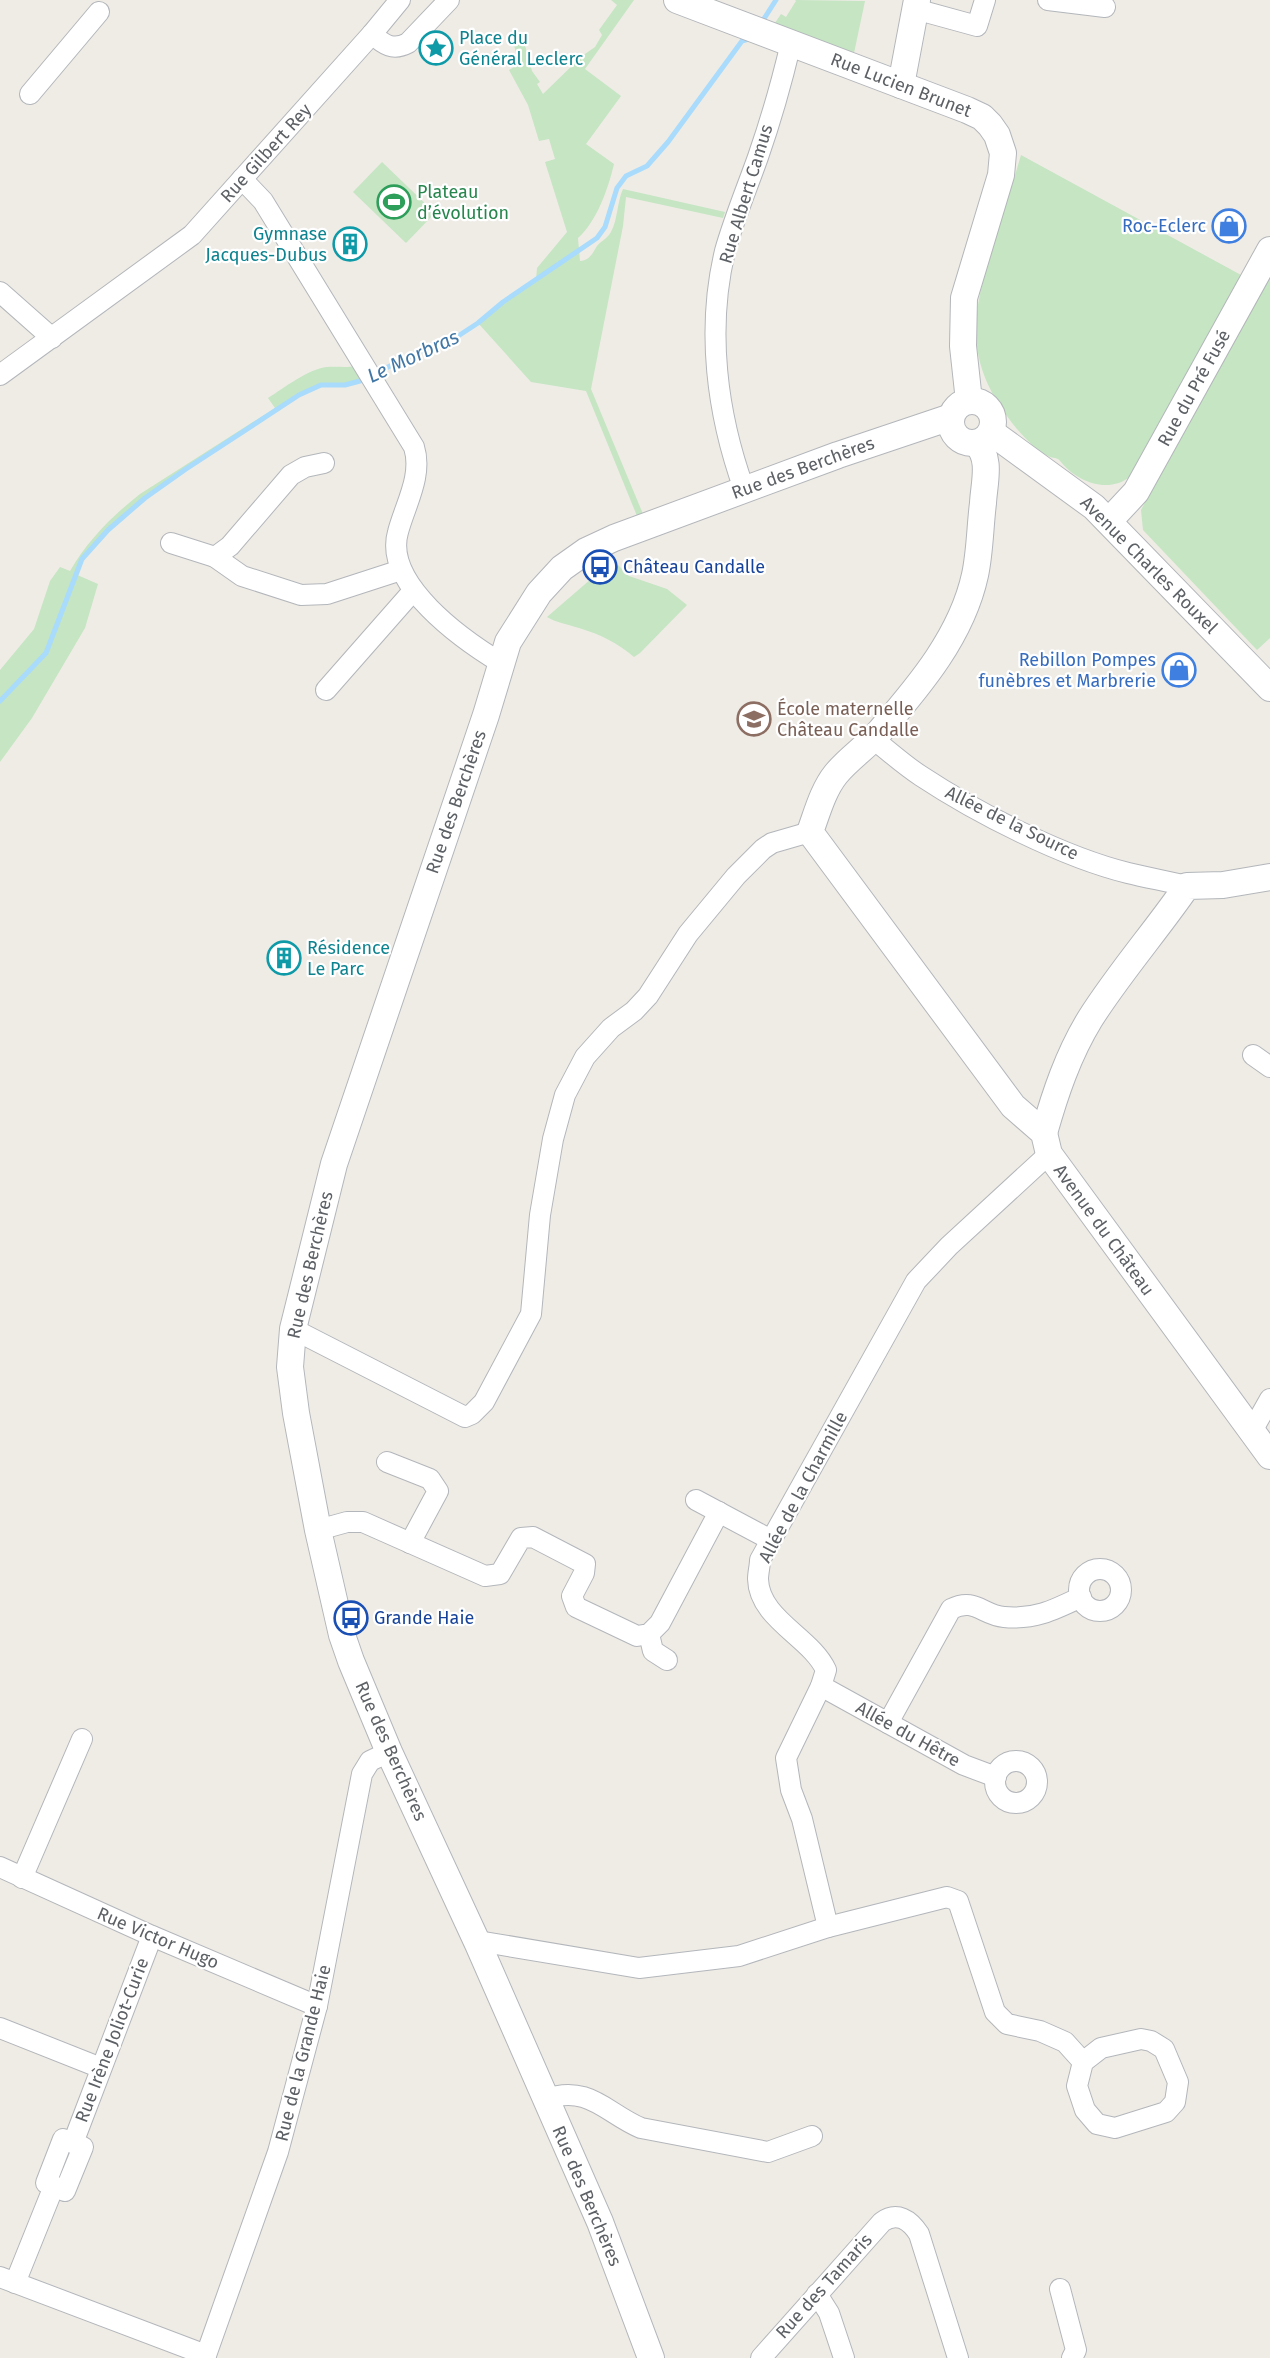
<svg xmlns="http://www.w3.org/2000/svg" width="1270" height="2358" font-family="'Fira Sans',sans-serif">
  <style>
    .green { fill: #c5e5c3 }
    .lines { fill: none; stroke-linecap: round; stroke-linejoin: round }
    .stream { stroke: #a9dbfc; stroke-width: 5 }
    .minor-casing { stroke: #b3b6ba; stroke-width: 22 }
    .tertiary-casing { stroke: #b3b6ba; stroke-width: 28 }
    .minor { stroke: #fff; stroke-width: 20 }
    .tertiary { stroke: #fff; stroke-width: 26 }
    .labels { text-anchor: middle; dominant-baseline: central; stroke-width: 4.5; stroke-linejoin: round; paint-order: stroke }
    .culture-label { font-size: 18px; fill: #0d838f; stroke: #fff; text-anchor: start }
    .street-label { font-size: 18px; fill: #5d6165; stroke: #fff }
    .leisure-label { font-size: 18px; fill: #27864d; stroke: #fff; text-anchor: start }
    .shop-label { font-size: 18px; fill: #366cbe; stroke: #fff; text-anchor: end }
    .transit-label { font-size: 18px; fill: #164399; stroke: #fff; text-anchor: start }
    .education-label { font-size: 18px; fill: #785e54; stroke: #fff; text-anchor: start }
    .water-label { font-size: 20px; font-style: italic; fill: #4277a5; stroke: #fff }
  </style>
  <rect width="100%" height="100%" fill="#efece6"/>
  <g class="green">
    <path d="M 611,0 L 634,0 L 585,69 L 621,96 L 586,144 L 614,164 C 608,189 597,221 578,238 L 580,261 C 590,260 592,254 597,246 C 601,241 608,238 611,232 C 618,219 617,202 623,189 L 725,212 L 723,218 L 626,197 L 623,226 L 591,389 L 643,514 L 637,516 L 586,391 L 531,382 L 478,323 L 503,302 L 536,280 L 537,268 L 567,232 L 545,162 L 555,159 L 549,139 L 539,141 L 528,105 L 509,70 L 516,66 L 516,53 L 514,45 L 523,38 L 532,71 L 540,82 L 537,84 L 543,94 L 582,56 L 595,47 L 602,35 L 599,30 L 617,5 Z"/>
    <path d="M 795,0 L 865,1 L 854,53 L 775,23 L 781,14 L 786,17 L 796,1 Z"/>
    <path d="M 1021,155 L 1241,275 L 1131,476 C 1108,495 1076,481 1061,462 C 1058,457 1052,458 1050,457 C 1036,452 1015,428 1007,416 C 961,354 974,305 996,238 C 1004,210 1013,183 1021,155 Z"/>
    <path d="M 382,162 L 435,213 L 406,243 L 353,192 Z"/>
    <path d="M 1270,269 L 1270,638 L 1257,650 L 1143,530 L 1141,510 L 1195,405 Z"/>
    <path d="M 356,366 L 363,379 C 351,386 337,384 323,385 C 316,386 309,391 302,394 C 280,405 259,423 238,437 C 181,472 107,512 75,574 L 98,584 L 85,628 L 32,718 L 0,762 L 0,670 L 34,629 L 50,581 L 60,567 L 70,571 C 88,540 112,516 140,494 L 275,408 L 268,398 C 284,388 308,369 327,367 C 337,366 345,368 356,366 Z"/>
    <path d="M 613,560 L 629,576 L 667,589 L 687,605 L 640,653 L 634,657 C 618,643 599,634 579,628 C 567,624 557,623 547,617 Z"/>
  </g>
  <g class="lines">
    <g class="stream">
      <path d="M 760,25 L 776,0"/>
      <path d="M 0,701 L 46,653 L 82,559 L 108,530 L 145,498 L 186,469 L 299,395 L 321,385 L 345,385 L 360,381 L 414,354 L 452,340 L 478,323 L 503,302 L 597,238 L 605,227 L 617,188 L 626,176 L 647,166 L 668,142 L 742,41 L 752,38"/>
    </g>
    <g class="minor-casing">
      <g id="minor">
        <path d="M 1048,0 L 1105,7"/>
        <path d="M 915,9 L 977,26 L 985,0"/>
        <path d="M 372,34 C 384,45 393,51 408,43 L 449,0"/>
        <path d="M 30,94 L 99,12"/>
        <path d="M 242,179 L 263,201 L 414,447 C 423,476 405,505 398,532 C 383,584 463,640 501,663"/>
        <path d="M 0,292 L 52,338"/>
        <path d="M 0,375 L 192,235 L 372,34 L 400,0"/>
        <path d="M 744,489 C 717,414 706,330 725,251 C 734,219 747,188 758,157 C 771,120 782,81 791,43"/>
        <path d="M 171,543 L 215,557 L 242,576 L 301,595 L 327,594 L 401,570"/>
        <path d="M 215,557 L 230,546 L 291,475 L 305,467 L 324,463"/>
        <path d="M 326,690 L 413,591"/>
        <path d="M 873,739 C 889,751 904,765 921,776 C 977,813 1063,857 1128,873 C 1148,878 1167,881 1187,886"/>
        <path d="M 1253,1055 L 1270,1067"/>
        <path d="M 293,1329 L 465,1417 L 472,1414 L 484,1402 L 531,1314 L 540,1215 L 553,1139 L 565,1095 L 585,1057 L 611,1028 L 634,1011 L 648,996 L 688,934 L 736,876 L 763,849 L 772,843 L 810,832"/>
        <path d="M 1252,1431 L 1270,1399"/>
        <path d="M 387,1462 L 430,1479 L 438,1491 L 410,1543"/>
        <path d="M 696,1500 L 771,1540"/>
        <path d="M 318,1530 L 347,1522 L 363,1522 L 485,1576 L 500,1574 L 521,1538 L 533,1537 L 585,1564 L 584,1573 L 572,1596 L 576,1607 L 637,1636 L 649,1634 L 660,1623 L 719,1512"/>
        <circle cx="1100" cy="1590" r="21"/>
        <path d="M 649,1634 L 653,1651 L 667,1660"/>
        <path d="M 821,1686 L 964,1765 L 996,1777"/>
        <path d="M 888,1723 L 951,1609 C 975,1597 982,1615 1004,1617 C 1034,1620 1054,1610 1081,1597"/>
        <circle cx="1016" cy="1782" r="21"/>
        <path d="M 0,1867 L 152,1936 L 317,2006"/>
        <path d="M 22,1878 L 82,1739"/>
        <path d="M 828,1927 L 802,1819 L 791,1790 L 786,1758 L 821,1686 L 826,1670 C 811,1637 759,1619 758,1579 C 758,1573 760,1566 760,1560 L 916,1281 L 949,1246 L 1049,1154"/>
        <path d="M 478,1944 L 484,1942 L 639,1968 L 739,1956 L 828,1927 L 947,1897 L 958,1901 L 995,2012 L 1007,2024 L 1040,2031 L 1065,2042 L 1083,2062"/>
        <path d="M 0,2028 L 101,2068"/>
        <path d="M 1141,2039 L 1151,2041 L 1164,2049 L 1178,2082 L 1175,2102 L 1166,2112 L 1115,2128 L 1097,2124 L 1085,2110 L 1077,2086 L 1083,2062 L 1101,2048 Z"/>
        <path d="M 546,2099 C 589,2084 607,2114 641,2128 L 768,2152 L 812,2136"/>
        <path d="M 63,2139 L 83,2147 L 65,2191 L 46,2183 Z"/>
        <path d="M 73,2143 L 152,1936"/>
        <path d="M 0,2277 L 206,2355"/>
        <path d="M 15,2283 L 54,2186"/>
        <path d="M 1060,2289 L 1076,2350 L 1072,2358"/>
        <path d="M 817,2294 L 829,2313 L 844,2358"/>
        <path d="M 205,2358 L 278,2152 L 317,2006 L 362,1774 L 370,1761 L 389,1752"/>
        <path d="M 761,2358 L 882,2222 C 897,2211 910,2220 919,2234 L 958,2358"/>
      </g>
    </g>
    <g class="tertiary-casing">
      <g id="tertiary">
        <path d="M 677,0 L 967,110 L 982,117 L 990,125 L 997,135 L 1003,153 L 1001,175 L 964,298 L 963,346 L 969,401"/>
        <path d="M 901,85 L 917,0"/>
        <circle cx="972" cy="422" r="21"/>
        <path d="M 991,432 L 1094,507 L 1270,688"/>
        <path d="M 976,443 C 992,458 984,483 983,503 C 980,527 980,552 975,575 C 962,635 920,685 881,730 C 868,746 849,758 836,774 C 823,790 817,813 810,832 L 1013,1106 L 1044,1133 L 1049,1154 L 1270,1456"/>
        <path d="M 1109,521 L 1136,492 L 1270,250"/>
        <path d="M 1044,1133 C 1055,1094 1068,1055 1090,1019 C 1119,973 1156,931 1187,886 L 1223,885 L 1270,877"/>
        <path d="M 651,2358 L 600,2222 L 478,1944 L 389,1752 L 351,1661 L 342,1635 L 318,1530 L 296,1413 L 290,1367 L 293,1329 L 334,1164 L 486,715 L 508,642 L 539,593 L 562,568 L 586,551 L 614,538 L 838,455 L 951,417"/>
      </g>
    </g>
    <use href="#minor" class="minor"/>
    <use href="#tertiary" class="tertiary"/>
  </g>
  <defs>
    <g id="sight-ring" transform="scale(1.725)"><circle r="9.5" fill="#fff" stroke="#0f9aa8" stroke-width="1.5"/><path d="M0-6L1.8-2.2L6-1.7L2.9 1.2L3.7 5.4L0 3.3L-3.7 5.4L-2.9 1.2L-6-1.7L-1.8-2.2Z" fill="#0f9aa8"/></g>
    <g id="stadium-ring" transform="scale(1.725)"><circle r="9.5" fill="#fff" stroke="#2e9e5b" stroke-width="1.5"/><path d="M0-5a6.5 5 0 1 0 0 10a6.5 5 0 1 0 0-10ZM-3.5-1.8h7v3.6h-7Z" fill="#2e9e5b"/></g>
    <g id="shop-ring" transform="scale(1.725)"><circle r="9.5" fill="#fff" stroke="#3f7fe0" stroke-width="1.5"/><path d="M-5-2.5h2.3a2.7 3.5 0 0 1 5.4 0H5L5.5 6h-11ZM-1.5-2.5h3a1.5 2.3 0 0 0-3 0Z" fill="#3f7fe0"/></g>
    <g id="building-ring" transform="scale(1.725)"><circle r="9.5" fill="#fff" stroke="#0f9aa8" stroke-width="1.5"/><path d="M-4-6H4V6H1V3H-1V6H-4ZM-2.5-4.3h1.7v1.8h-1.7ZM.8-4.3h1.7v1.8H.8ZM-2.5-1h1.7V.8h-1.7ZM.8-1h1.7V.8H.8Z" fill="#0f9aa8"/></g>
    <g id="bus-ring" transform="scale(1.725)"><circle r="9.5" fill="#fff" stroke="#1a4fb4" stroke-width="1.5"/><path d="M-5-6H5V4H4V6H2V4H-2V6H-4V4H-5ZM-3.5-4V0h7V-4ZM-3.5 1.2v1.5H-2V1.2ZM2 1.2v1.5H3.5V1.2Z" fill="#1a4fb4"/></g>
    <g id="school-ring" transform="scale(1.725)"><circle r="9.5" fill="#fff" stroke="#8d6e63" stroke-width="1.5"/><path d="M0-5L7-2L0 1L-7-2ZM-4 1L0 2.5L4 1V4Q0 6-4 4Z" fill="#8d6e63"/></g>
  </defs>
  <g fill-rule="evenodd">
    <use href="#sight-ring" x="436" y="48"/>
    <use href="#stadium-ring" x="394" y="202"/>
    <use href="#shop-ring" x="1229" y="226"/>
    <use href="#building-ring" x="350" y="244"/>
    <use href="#bus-ring" x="600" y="567"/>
    <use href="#shop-ring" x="1179" y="670"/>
    <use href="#school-ring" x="754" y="719"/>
    <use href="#building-ring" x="284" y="958"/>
    <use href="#bus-ring" x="351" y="1618"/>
  </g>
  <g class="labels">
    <g class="culture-label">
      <text x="459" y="38">Place du<tspan x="459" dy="21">Général Leclerc</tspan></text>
      <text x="327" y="234" text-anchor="end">Gymnase<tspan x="327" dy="21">Jacques-Dubus</tspan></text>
      <text x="307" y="948">Résidence<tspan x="307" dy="21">Le Parc</tspan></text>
    </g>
    <g class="street-label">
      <text transform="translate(901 85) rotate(21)">Rue Lucien Brunet</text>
      <text transform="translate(266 153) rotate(-48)">Rue Gilbert Rey</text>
      <text transform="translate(746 194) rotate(-73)">Rue Albert Camus</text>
      <text transform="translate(1194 388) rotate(-61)">Rue du Pré Fusé</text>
      <text transform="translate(803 468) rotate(-20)">Rue des Berchères</text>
      <text transform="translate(1149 565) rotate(45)">Avenue Charles Rouxel</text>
      <text transform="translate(456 802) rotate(-71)">Rue des Berchères</text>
      <text transform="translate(1012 823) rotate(26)">Allée de la Source</text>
      <text transform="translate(1104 1230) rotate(54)">Avenue du Château</text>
      <text transform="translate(310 1265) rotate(-77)">Rue des Berchères</text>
      <text transform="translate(803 1487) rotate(-62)">Allée de la Charmille</text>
      <text transform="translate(908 1734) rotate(29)">Allée du Hêtre</text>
      <text transform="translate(391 1751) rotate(66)">Rue des Berchères</text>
      <text transform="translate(158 1938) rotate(23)">Rue Victor Hugo</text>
      <text transform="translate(112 2040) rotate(-69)">Rue Irène Joliot-Curie</text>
      <text transform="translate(303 2053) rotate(-76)">Rue de la Grande Haie</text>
      <text transform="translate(587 2196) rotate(67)">Rue des Berchères</text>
      <text transform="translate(824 2286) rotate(-48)">Rue des Tamaris</text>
    </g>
    <g class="leisure-label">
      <text x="417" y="192">Plateau<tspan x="417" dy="21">d’évolution</tspan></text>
    </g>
    <g class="shop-label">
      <text x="1206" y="226">Roc-Eclerc</text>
      <text x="1156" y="660">Rebillon Pompes<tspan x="1156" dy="21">funèbres et Marbrerie</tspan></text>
    </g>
    <g class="transit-label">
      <text x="623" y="567">Château Candalle</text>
      <text x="374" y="1618">Grande Haie</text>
    </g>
    <g class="education-label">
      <text x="777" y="709">École maternelle<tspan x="777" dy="21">Château Candalle</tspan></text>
    </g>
    <g class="water-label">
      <text transform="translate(413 356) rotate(-25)">Le Morbras</text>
    </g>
  </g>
</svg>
